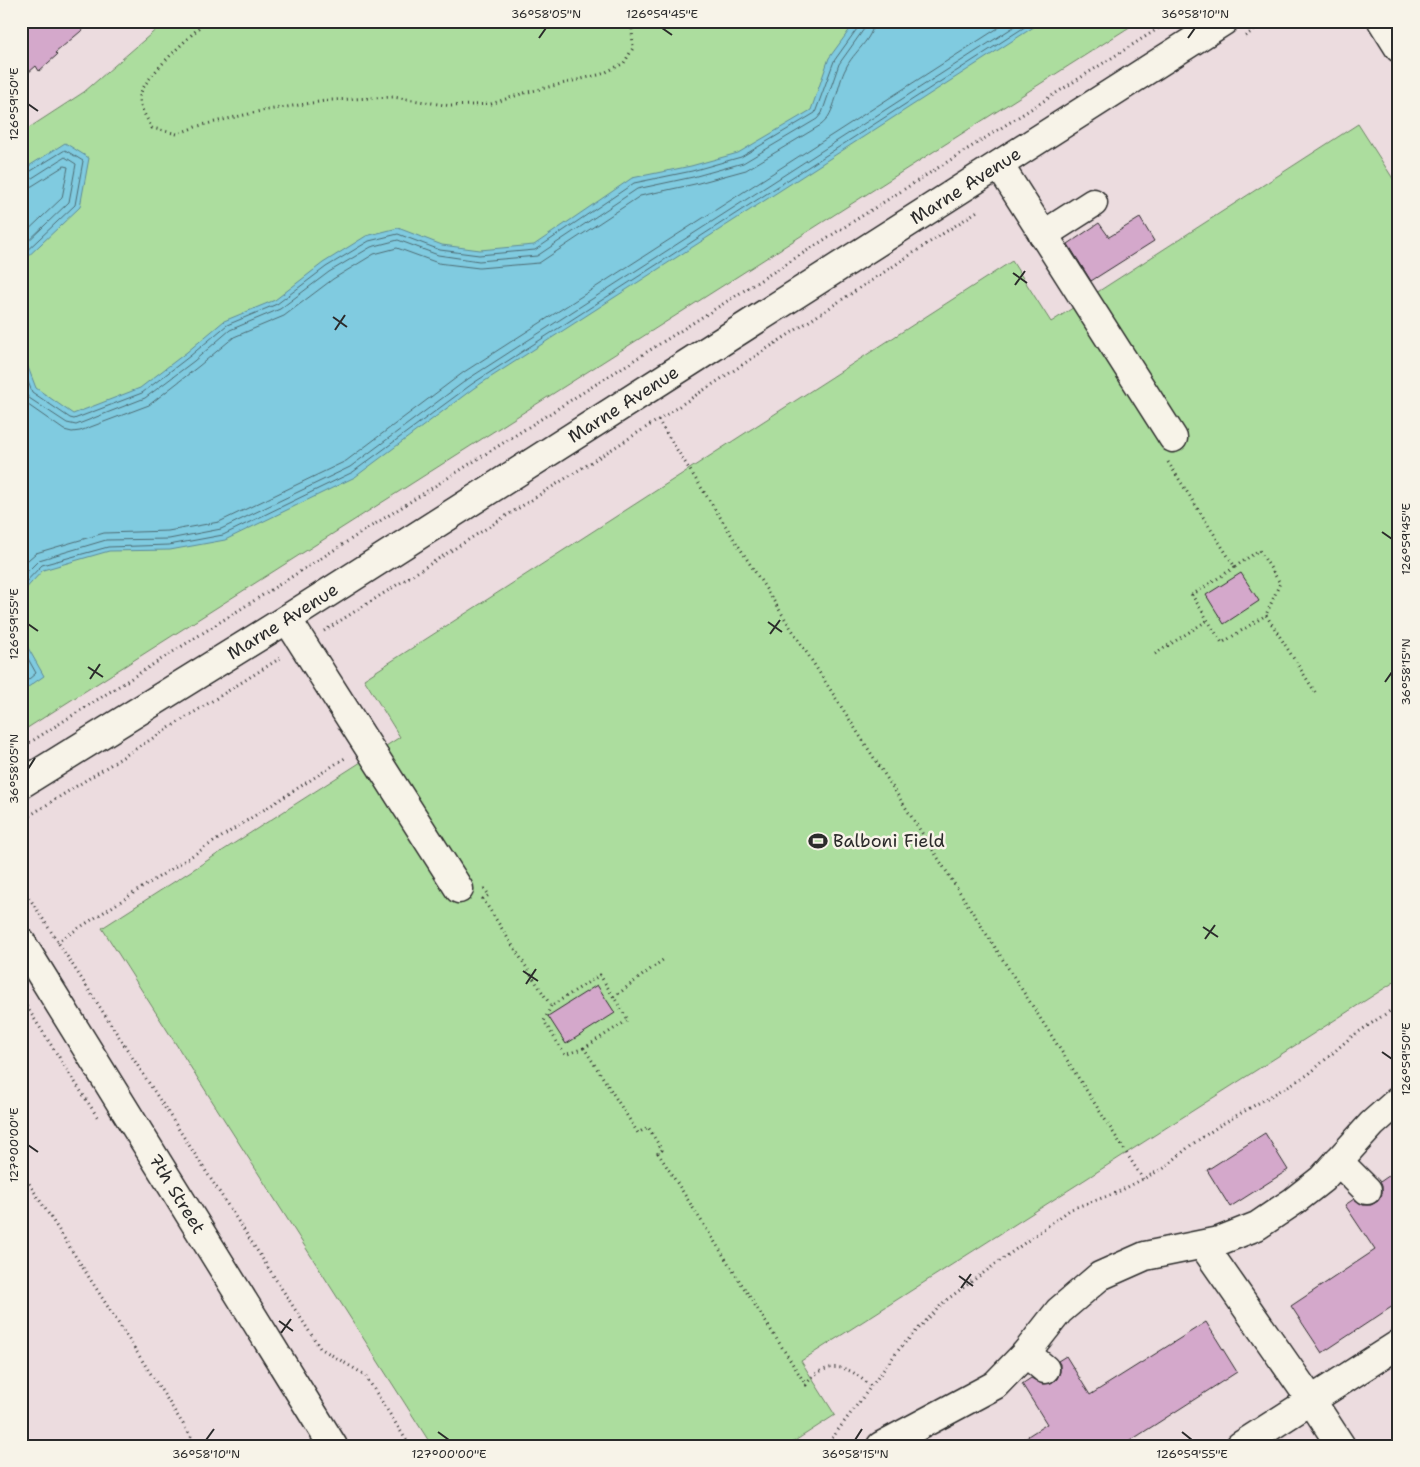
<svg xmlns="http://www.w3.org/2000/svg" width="1420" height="1467" font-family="'Shantell Sans',sans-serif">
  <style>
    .green { fill: #acdd9e; stroke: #6c8464 }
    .water { fill: #80cbe0; stroke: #5e8b98 }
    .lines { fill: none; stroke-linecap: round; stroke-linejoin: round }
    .shore { stroke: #4d6b73; stroke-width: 1 }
    .building { fill: #d4a8cb; stroke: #2b2b2b }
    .minor-casing { stroke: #2b2b2b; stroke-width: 31 }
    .path { stroke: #2b2b2b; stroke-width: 3; stroke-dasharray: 1 4; stroke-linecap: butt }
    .minor { stroke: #f7f3e8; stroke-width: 28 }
    .ticks { fill: none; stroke: #2b2b2b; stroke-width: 2 }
    .labels { text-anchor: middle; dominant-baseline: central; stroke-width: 5; stroke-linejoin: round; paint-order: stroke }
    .street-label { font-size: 18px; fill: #2b2b2b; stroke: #f7f3e8 }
    .poi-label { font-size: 18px; fill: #2b2b2b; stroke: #f7f3e8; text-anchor: start }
    .neatline { fill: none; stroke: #2b2b2b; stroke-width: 2 }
    .ticks-label { font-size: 12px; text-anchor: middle; fill: #2b2b2b }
  </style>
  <rect width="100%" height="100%" fill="#ecdcdf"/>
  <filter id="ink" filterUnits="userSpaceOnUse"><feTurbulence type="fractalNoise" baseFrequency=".02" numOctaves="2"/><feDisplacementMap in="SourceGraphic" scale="10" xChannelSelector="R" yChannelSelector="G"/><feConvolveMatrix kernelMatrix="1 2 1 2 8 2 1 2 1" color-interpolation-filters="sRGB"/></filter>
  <g filter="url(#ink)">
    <g class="green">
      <path d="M 166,21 L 1139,21 L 21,732 L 21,133 L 84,92 Z"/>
      <path d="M 1358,124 L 1399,188 L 1399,979 L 801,1361 L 835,1415 L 787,1446 L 432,1446 L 102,928 L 400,737 L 364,679 L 1012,261 L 1051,322 Z"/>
    </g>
    <g class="water">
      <path d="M 856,21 L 1043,21 L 474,388 L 355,477 L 225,540 L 170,550 L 109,551 L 43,570 L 21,594 L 21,349 L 36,388 L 73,414 L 140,388 L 187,352 L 224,321 L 275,300 L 323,263 L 366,236 L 398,228 L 442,245 L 480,250 L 534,245 L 632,178 L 691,166 L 738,153 L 811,110 L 829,58 Z"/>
      <path d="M 65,143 L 89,158 L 80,207 L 21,263 L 21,171 Z"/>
      <path d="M 21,631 L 23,639 L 44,676 L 21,692 Z"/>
    </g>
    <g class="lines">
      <g class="shore">
        <path d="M 21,175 L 26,174 L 65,150 L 83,161 L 75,205 L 21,256"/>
        <path d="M 21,181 L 29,180 L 65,157 L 76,164 L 69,202 L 21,248"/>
        <path d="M 21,189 L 32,186 L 64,166 L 68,167 L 62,198 L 21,237"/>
        <path d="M 21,364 L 32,392 L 70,418 L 74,419 L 142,393 L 190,356 L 227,325 L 277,304 L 326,267 L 369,241 L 398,234 L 440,250 L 479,255 L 535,250 L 634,183 L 692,171 L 741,157 L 815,113 L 834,61 L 859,26 L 860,21"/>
        <path d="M 21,382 L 26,394 L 29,398 L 67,423 L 76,425 L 145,398 L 194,361 L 230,330 L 280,309 L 329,272 L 371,247 L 398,240 L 438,255 L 479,261 L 537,256 L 637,189 L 693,177 L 743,163 L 817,119 L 822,113 L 839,64 L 864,29 L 866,21"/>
        <path d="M 21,400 L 64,430 L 72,432 L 80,431 L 149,405 L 199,366 L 234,337 L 284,316 L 333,279 L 374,254 L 397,248 L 438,263 L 479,268 L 539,263 L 640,196 L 695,184 L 746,170 L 821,125 C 836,114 837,84 846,68 C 853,52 873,40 874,21"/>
        <path d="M 21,566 L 36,553 L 104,533 L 168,531 L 219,522 L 346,461 L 464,372 L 1009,21"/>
        <path d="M 21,578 L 39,560 L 106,540 L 169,539 L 221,529 L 350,467 L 468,379 L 1023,21"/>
        <path d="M 21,587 L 42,565 L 108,547 L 169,545 L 223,535 L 353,472 L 472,384 L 1034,21"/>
        <path d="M 21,646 L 36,673 L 21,686"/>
      </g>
    </g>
    <g class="building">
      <path d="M 21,21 L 93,21 L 55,53 L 57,55 L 39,71 L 36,66 L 21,79 Z"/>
      <path d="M 1140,218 L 1154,241 L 1091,281 L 1068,244 L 1099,223 L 1109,237 Z"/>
      <path d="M 1241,573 L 1259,601 L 1224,624 L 1206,595 Z"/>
      <path d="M 597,985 L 615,1013 L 566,1044 L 548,1016 Z"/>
      <path d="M 1265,1133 L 1288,1170 L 1230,1207 L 1207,1170 Z"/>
      <path d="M 1390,1175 L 1399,1189 L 1399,1302 L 1322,1353 L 1291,1306 L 1375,1250 L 1345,1205 L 1354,1199 L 1363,1205 L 1371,1205 L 1378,1201 L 1382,1194 L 1382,1186 L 1380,1182 Z"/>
      <path d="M 1206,1322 L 1237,1372 L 1122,1446 L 1012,1446 L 1047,1424 L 1022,1384 L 1031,1378 L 1042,1384 L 1051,1383 L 1057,1379 L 1060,1372 L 1060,1364 L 1058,1361 L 1066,1356 L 1090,1395 Z"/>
    </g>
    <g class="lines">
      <g class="minor-casing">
        <g id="minor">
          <path d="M 1382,21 L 1399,48"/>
          <path d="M 999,165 L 1173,438"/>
          <path d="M 1043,235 L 1093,203"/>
          <path d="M 287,619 L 459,889"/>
          <path id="s1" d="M 21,784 L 287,619 L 1224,21"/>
          <path id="s2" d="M 21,942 L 333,1446"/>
          <path d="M 1338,1161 L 1367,1190"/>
          <path d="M 1203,1245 L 1311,1400 L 1341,1446"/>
          <path d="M 1026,1353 L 1045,1369"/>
          <path d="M 881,1446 L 995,1385 L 1026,1353 L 1059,1311 L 1100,1276 L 1145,1256 L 1219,1241 L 1257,1226 L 1294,1201 L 1322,1179 L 1372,1124 L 1399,1100"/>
          <path d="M 1240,1446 L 1399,1344"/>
        </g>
      </g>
      <g class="path">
        <path d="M 206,21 C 192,35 142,79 140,96 C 139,108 147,118 152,128 L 177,134 L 198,126 L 261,111 L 331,100 L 393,97 L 451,106 L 491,104 L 524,93 L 602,74 L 624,63 L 633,48 L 632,28 L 630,21"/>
        <path d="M 1245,36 L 1268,21"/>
        <path d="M 658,420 L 1143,1179"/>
        <path d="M 1168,462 L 1235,567 L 1192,595 L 1222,643 L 1266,615 L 1317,695"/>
        <path d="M 1235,567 L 1259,550 L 1280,583 L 1266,615"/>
        <path d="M 324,631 L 658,420 L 979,210"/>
        <path d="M 1155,654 L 1208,620"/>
        <path d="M 21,748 L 1170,21"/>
        <path d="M 21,821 L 282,657"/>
        <path d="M 21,885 L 320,1348 L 365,1375 L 410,1446"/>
        <path d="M 484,888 L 489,895 L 483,899 L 551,1006 L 600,975 L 628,1020 L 584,1048 L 638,1133 L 648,1127 L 662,1150 L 658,1153 L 806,1385 C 814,1371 832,1363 848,1370 C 856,1373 864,1381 871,1386"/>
        <path d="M 57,942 L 345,758"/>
        <path d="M 614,997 L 664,959"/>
        <path d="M 21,998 L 98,1118"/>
        <path d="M 551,1006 L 544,1021 L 565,1055 L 584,1048"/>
        <path d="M 21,1171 L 197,1446"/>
        <path d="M 826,1446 L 900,1348 L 945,1301 L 1071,1209 L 1116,1193 L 1164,1168 L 1191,1145 L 1222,1124 L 1309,1074 L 1351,1037 L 1399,1005"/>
      </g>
      <use href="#minor" class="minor"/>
    </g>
  </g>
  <path class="ticks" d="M 662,28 L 672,35M 539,38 L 546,28M 1188,38 L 1195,28M 28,104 L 38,111M 1013,273 L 1027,283M 1015,285 L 1025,271M 333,317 L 347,327M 335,330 L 345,315M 1382,532 L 1392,539M 768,622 L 782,632M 28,624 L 38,631M 770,634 L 780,620M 88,667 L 103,677M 90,679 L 100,664M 1385,682 L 1392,672M 28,769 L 35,758M 1203,927 L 1218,937M 1205,939 L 1215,925M 523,971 L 538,981M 526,984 L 536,969M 1382,1052 L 1392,1059M 28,1145 L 38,1152M 959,1276 L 973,1286M 961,1288 L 971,1274M 279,1321 L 293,1331M 281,1333 L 291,1319M 438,1432 L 449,1440M 1182,1432 L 1192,1440M 206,1440 L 214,1429M 855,1440 L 862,1429"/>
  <defs>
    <g id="stadium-bare" transform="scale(1.5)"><path d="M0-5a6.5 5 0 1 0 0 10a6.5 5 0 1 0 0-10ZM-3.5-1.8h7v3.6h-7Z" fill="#2b2b2b" stroke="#f7f3e8" stroke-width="2.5" paint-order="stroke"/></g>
  </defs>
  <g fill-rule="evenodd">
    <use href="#stadium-bare" x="818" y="841"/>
  </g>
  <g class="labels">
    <g class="street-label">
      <text stroke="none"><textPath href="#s1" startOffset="1118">Marne Avenue</textPath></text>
      <text stroke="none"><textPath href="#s1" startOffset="712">Marne Avenue</textPath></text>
      <text stroke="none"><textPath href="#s1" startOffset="308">Marne Avenue</textPath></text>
      <text stroke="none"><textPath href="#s2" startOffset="296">7th Street</textPath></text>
    </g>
    <g class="poi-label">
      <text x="833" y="841">Balboni Field</text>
    </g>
  </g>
  <rect width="1420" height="1467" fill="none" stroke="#f7f3e8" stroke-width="55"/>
  <rect x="28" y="28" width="1364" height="1412" class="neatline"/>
  <g class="ticks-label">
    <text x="546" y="18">36°58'05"N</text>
    <text x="662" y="18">126°59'45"E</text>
    <text x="1195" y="18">36°58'10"N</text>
    <text transform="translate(14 104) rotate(-90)" y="4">126°59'50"E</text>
    <text transform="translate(1406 539) rotate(-90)" y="4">126°59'45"E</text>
    <text transform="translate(14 624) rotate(-90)" y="4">126°59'55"E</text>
    <text transform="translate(1406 672) rotate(-90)" y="4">36°58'15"N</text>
    <text transform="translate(14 769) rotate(-90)" y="4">36°58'05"N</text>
    <text transform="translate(1406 1059) rotate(-90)" y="4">126°59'50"E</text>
    <text transform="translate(14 1145) rotate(-90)" y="4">127°00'00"E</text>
    <text x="206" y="1458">36°58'10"N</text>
    <text x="449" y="1458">127°00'00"E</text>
    <text x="855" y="1458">36°58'15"N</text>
    <text x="1192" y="1458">126°59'55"E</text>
  </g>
</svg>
